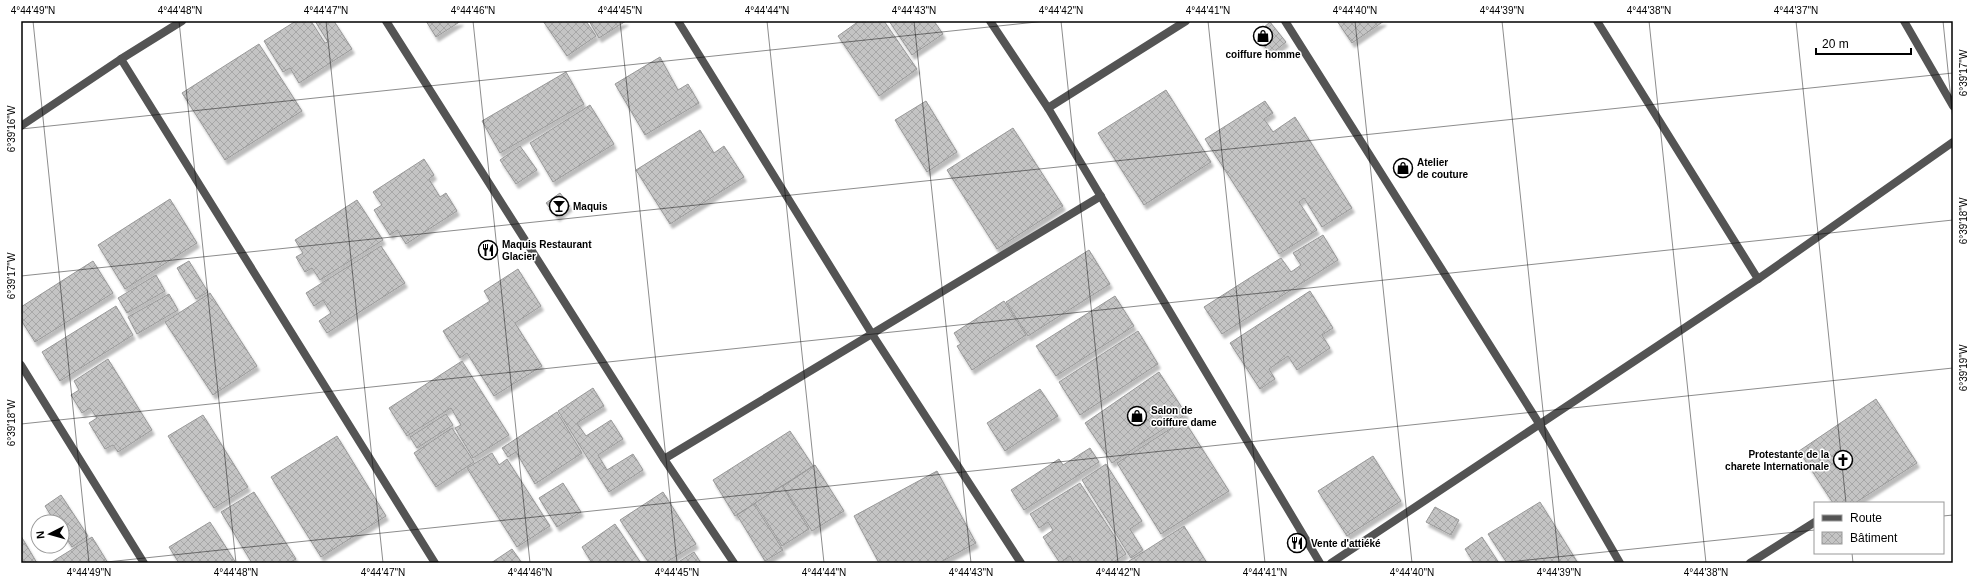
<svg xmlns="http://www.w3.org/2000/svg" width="1974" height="584" font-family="Helvetica,sans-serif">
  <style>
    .building { fill: url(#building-cross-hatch); stroke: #989898; filter: url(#shadow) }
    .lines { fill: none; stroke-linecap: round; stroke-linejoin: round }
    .minor { stroke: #545454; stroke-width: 8 }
    .ticks { fill: none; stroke: #000; stroke-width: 1; stroke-opacity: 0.45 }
    .labels { text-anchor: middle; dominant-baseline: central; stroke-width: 3; stroke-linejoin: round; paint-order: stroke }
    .poi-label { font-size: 10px; font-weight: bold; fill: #000; stroke: #fff; text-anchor: start }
    .neatline { fill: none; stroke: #000; stroke-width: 1.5 }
    .ticks-label { font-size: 10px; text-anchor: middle; fill: #000 }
  </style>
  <defs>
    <pattern id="building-cross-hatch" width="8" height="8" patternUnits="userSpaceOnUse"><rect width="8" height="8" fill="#c4c4c4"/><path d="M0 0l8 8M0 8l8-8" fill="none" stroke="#a7a7a7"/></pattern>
    <filter id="shadow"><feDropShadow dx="2.5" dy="4.5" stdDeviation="1" flood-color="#0004"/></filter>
  </defs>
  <rect width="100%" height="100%" fill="#fff"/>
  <g class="building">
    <path d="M 296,21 L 311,21 L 325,43 L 328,42 L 315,21 L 334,21 L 352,49 L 299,83 L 290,68 L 283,72 L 264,41 Z"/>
    <path d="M 426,21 L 461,21 L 436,37 Z"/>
    <path d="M 543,21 L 586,21 L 596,36 L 567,56 Z"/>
    <path d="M 589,21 L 626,21 L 599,38 Z"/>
    <path d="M 859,21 L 884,21 L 917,69 L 879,96 L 838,36 Z"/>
    <path d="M 889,21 L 934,21 L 943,34 L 912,55 Z"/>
    <path d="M 1337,21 L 1384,21 L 1352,43 Z"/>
    <path d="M 1270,22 L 1286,42 L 1271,54 L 1255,35 Z"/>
    <path d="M 259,44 L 302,111 L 225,160 L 182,93 Z"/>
    <path d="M 660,57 L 678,90 L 688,84 L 699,103 L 645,135 L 615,84 Z"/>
    <path d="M 566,72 L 584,104 L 500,153 L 482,121 Z"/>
    <path d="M 1166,90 L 1211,162 L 1144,205 L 1098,133 Z"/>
    <path d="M 926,101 L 957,152 L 927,172 L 895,120 Z"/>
    <path d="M 1265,101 L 1273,113 L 1264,119 L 1273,132 L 1295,117 L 1352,208 L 1322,227 L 1304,198 L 1299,202 L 1317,230 L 1279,254 L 1205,139 Z"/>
    <path d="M 590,105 L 614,144 L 553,182 L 530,143 Z"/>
    <path d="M 1013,128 L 1063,206 L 997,249 L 947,170 Z"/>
    <path d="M 700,130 L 714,153 L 724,146 L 744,177 L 670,224 L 636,170 Z"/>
    <path d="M 520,146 L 537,170 L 516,184 L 500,160 Z"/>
    <path d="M 424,159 L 434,175 L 429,179 L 440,197 L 446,193 L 457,211 L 406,244 L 397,230 L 390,235 L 374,210 L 382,205 L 373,192 Z"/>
    <path d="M 560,193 L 570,206 L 557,217 L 546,203 Z"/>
    <path d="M 170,199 L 197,243 L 125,289 L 98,245 Z"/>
    <path d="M 357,200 L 383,240 L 320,280 L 312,268 L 305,272 L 296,257 L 303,253 L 295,240 Z"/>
    <path d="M 1323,235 L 1338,260 L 1222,334 L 1204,307 L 1281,258 L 1291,272 L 1301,265 L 1293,253 Z"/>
    <path d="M 381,246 L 405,283 L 327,333 L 319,321 L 331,313 L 323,300 L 314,306 L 306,293 Z"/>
    <path d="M 1089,250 L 1110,284 L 1028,336 L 1006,302 Z"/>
    <path d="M 93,261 L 113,293 L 35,342 L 21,320 L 21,307 Z"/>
    <path d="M 189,261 L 208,292 L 196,299 L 177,268 Z"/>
    <path d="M 518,269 L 541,306 L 515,323 L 542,366 L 494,396 L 467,353 L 460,358 L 443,331 L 490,301 L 484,291 Z"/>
    <path d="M 156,275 L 165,291 L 127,313 L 118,298 Z"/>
    <path d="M 1310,291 L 1333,328 L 1322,335 L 1330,348 L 1297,370 L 1288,356 L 1269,369 L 1275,379 L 1260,389 L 1230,343 Z"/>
    <path d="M 210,293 L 257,366 L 213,395 L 165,322 Z"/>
    <path d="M 169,294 L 178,310 L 137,334 L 128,317 Z"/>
    <path d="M 1115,296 L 1134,326 L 1056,376 L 1036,346 Z"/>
    <path d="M 1004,301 L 1026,335 L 972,370 L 957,346 L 961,344 L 954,333 Z"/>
    <path d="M 116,306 L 133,335 L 60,381 L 42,352 Z"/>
    <path d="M 1138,331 L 1158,364 L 1080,415 L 1059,382 Z"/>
    <path d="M 108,359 L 152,430 L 118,452 L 113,445 L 105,449 L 89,423 L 97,418 L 90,408 L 82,413 L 71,395 L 79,390 L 74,381 Z"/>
    <path d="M 462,361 L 509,435 L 473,458 L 455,428 L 461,425 L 451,408 L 407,436 L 389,408 Z"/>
    <path d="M 1159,372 L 1186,414 L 1112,463 L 1085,423 Z"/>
    <path d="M 593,388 L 604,406 L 577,423 L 586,436 L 611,420 L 623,439 L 598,455 L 607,470 L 633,454 L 643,470 L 609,492 L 558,411 Z"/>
    <path d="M 1040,389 L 1058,416 L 1005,451 L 987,423 Z"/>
    <path d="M 1876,399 L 1917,463 L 1855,503 L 1833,503 L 1799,451 Z"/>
    <path d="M 557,412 L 582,453 L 535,484 L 516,452 L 508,457 L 502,448 Z"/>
    <path d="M 446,414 L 453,425 L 417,448 L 410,437 Z"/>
    <path d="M 203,415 L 248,487 L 214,508 L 168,436 Z"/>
    <path d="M 1184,420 L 1229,491 L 1161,534 L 1117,463 Z"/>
    <path d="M 452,428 L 474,462 L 436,487 L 414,453 Z"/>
    <path d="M 790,431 L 813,466 L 735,516 L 713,480 Z"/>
    <path d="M 337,436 L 386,516 L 321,557 L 271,477 Z"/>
    <path d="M 1090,448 L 1099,462 L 1024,510 L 1011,490 L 1059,459 L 1063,465 Z"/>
    <path d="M 492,453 L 499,465 L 507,459 L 550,526 L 517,547 L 467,468 Z"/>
    <path d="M 1373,456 L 1401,501 L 1347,536 L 1318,491 Z"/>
    <path d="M 1106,464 L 1142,521 L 1130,529 L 1143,550 L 1131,558 L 1082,480 Z"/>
    <path d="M 815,465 L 844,511 L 812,531 L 783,486 Z"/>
    <path d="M 937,471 L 976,543 L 939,563 L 879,563 L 854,516 Z"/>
    <path d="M 563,483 L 581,512 L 557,527 L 539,498 Z"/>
    <path d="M 1080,483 L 1126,554 L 1112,563 L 1074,563 L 1070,556 L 1060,563 L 1043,537 L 1053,530 L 1048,522 L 1039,528 L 1030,514 Z"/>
    <path d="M 782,486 L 809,529 L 782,546 L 755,503 Z"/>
    <path d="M 254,492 L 296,559 L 289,563 L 252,563 L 221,512 Z"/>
    <path d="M 663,492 L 696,544 L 665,563 L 649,563 L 620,520 Z"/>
    <path d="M 61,495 L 88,536 L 72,547 L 62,532 L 62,522 L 55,522 L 45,506 Z"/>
    <path d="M 1540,502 L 1578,563 L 1507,563 L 1488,534 Z"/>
    <path d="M 754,504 L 783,550 L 765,561 L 737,515 Z"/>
    <path d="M 1435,507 L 1459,520 L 1451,535 L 1426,522 Z"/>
    <path d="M 210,522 L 236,563 L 179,563 L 169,547 Z"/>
    <path d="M 615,524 L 641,563 L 592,563 L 582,547 Z"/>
    <path d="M 1184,526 L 1207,563 L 1126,563 Z"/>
    <path d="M 21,536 L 37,563 L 21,563 Z"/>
    <path d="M 92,537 L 108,563 L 50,563 Z"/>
    <path d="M 1482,537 L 1499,563 L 1474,563 L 1465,549 Z"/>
    <path d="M 512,549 L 522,563 L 491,563 Z"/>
    <path d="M 694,552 L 701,563 L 677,563 Z"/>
  </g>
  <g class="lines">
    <g class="minor">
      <path d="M 386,21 L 664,459 L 734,563"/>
      <path d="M 678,21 L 872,334 L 1021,563"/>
      <path d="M 990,21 L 1048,108 L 1320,563"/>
      <path d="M 1285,21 L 1540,425 L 1620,563"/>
      <path d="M 1597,21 L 1758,279"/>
      <path d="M 1904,21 L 1953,106"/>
      <path d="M 121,59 L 435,563"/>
      <path d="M 1048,108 L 1186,21"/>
      <path d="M 21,126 L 121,59 L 182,21"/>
      <path d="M 21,365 L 144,563"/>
      <path d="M 664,459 L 1101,196"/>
      <path d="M 1331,563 L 1758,279 L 1953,142"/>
      <path d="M 1750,563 L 1815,522"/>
    </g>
  </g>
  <path class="ticks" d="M 33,21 L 89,563M 179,21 L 236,563M 326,21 L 383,563M 473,21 L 530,563M 620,21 L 677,563M 767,21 L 824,563M 914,21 L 971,563M 1061,21 L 1118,563M 1208,21 L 1265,563M 1355,21 L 1412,563M 1502,21 L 1559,563M 1649,21 L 1706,563M 1796,21 L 1846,503M 1943,21 L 1953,120M 21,129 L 1046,21M 21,276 L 1953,73M 21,424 L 1953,220M 1943,516 L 1953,515M 1852,553 L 1853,563M 97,563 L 1953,368M 1499,563 L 1815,530"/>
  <defs>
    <g id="shop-ring" transform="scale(1)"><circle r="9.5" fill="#fff" stroke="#000" stroke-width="1.5"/><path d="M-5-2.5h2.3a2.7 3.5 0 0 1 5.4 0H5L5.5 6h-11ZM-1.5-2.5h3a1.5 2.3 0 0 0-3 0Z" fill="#000"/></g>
    <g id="bar-ring" transform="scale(1)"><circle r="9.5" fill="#fff" stroke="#000" stroke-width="1.5"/><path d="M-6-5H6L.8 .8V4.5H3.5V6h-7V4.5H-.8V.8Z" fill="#000"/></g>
    <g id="restaurant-ring" transform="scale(1)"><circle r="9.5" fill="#fff" stroke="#000" stroke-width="1.5"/><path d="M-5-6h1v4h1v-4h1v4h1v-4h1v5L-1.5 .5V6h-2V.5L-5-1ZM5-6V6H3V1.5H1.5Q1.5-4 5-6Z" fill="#000"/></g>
    <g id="church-ring" transform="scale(1)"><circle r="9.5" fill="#fff" stroke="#000" stroke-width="1.5"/><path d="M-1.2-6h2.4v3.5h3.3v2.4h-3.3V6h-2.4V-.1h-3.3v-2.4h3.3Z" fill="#000"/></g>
  </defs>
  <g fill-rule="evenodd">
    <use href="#shop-ring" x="1263" y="36"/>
    <use href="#shop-ring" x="1403" y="168"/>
    <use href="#bar-ring" x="559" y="206"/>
    <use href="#restaurant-ring" x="488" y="250"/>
    <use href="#shop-ring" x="1137" y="416"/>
    <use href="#church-ring" x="1843" y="460"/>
    <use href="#restaurant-ring" x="1297" y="543"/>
  </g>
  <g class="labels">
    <g class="poi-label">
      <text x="1263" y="54" text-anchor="middle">coiffure homme</text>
      <text x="1417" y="162">Atelier<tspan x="1417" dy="12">de couture</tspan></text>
      <text x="573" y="206">Maquis</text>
      <text x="502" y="244">Maquis Restaurant<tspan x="502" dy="12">Glacier</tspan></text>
      <text x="1151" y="410">Salon de<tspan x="1151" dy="12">coiffure dame</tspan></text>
      <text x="1829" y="454" text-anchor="end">Protestante de la<tspan x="1829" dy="12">charete Internationale</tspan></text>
      <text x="1311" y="543">Vente d'attiéké</text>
    </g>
  </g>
  <rect width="1974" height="584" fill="none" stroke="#ffffff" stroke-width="44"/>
  <rect x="1814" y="502" width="130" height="52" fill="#ffffff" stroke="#999999"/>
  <rect x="1822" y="515" width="20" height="6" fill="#545454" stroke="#999999"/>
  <text x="1850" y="522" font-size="12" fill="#000000">Route</text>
  <rect x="1822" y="532" width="20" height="12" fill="url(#building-cross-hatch)" stroke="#999999"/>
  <text x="1850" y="542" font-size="12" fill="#000000">Bâtiment</text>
  <g transform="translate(50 534) rotate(264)"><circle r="19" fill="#ffffff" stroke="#999999"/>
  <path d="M0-3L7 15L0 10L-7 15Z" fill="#000000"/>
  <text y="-6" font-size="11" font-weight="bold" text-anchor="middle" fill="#000000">N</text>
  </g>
  <path d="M1816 48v6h95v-6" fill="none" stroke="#000000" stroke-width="2"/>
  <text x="1822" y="48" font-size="12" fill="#000000" stroke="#ffffff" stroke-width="3" paint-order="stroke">20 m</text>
  <rect x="22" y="22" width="1930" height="540" class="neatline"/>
  <g class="ticks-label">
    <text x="33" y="14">4°44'49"N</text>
    <text x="180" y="14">4°44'48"N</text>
    <text x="326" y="14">4°44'47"N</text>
    <text x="473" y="14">4°44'46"N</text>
    <text x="620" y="14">4°44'45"N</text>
    <text x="767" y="14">4°44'44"N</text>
    <text x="914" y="14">4°44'43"N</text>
    <text x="1061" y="14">4°44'42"N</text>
    <text x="1208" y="14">4°44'41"N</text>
    <text x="1355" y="14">4°44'40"N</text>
    <text x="1502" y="14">4°44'39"N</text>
    <text x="1649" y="14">4°44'38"N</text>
    <text x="1796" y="14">4°44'37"N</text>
    <text transform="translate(1963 73) rotate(-90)" y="4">6°39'17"W</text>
    <text transform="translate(11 129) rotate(-90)" y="4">6°39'16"W</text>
    <text transform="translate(1963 221) rotate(-90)" y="4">6°39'18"W</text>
    <text transform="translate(11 276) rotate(-90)" y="4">6°39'17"W</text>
    <text transform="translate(1963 368) rotate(-90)" y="4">6°39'19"W</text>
    <text transform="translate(11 423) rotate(-90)" y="4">6°39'18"W</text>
    <text x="89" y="576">4°44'49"N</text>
    <text x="236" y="576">4°44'48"N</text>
    <text x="383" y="576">4°44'47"N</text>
    <text x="530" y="576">4°44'46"N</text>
    <text x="677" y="576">4°44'45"N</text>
    <text x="824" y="576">4°44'44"N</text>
    <text x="971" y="576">4°44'43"N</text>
    <text x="1118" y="576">4°44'42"N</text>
    <text x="1265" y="576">4°44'41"N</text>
    <text x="1412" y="576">4°44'40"N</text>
    <text x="1559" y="576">4°44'39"N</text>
    <text x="1706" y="576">4°44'38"N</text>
  </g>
</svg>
